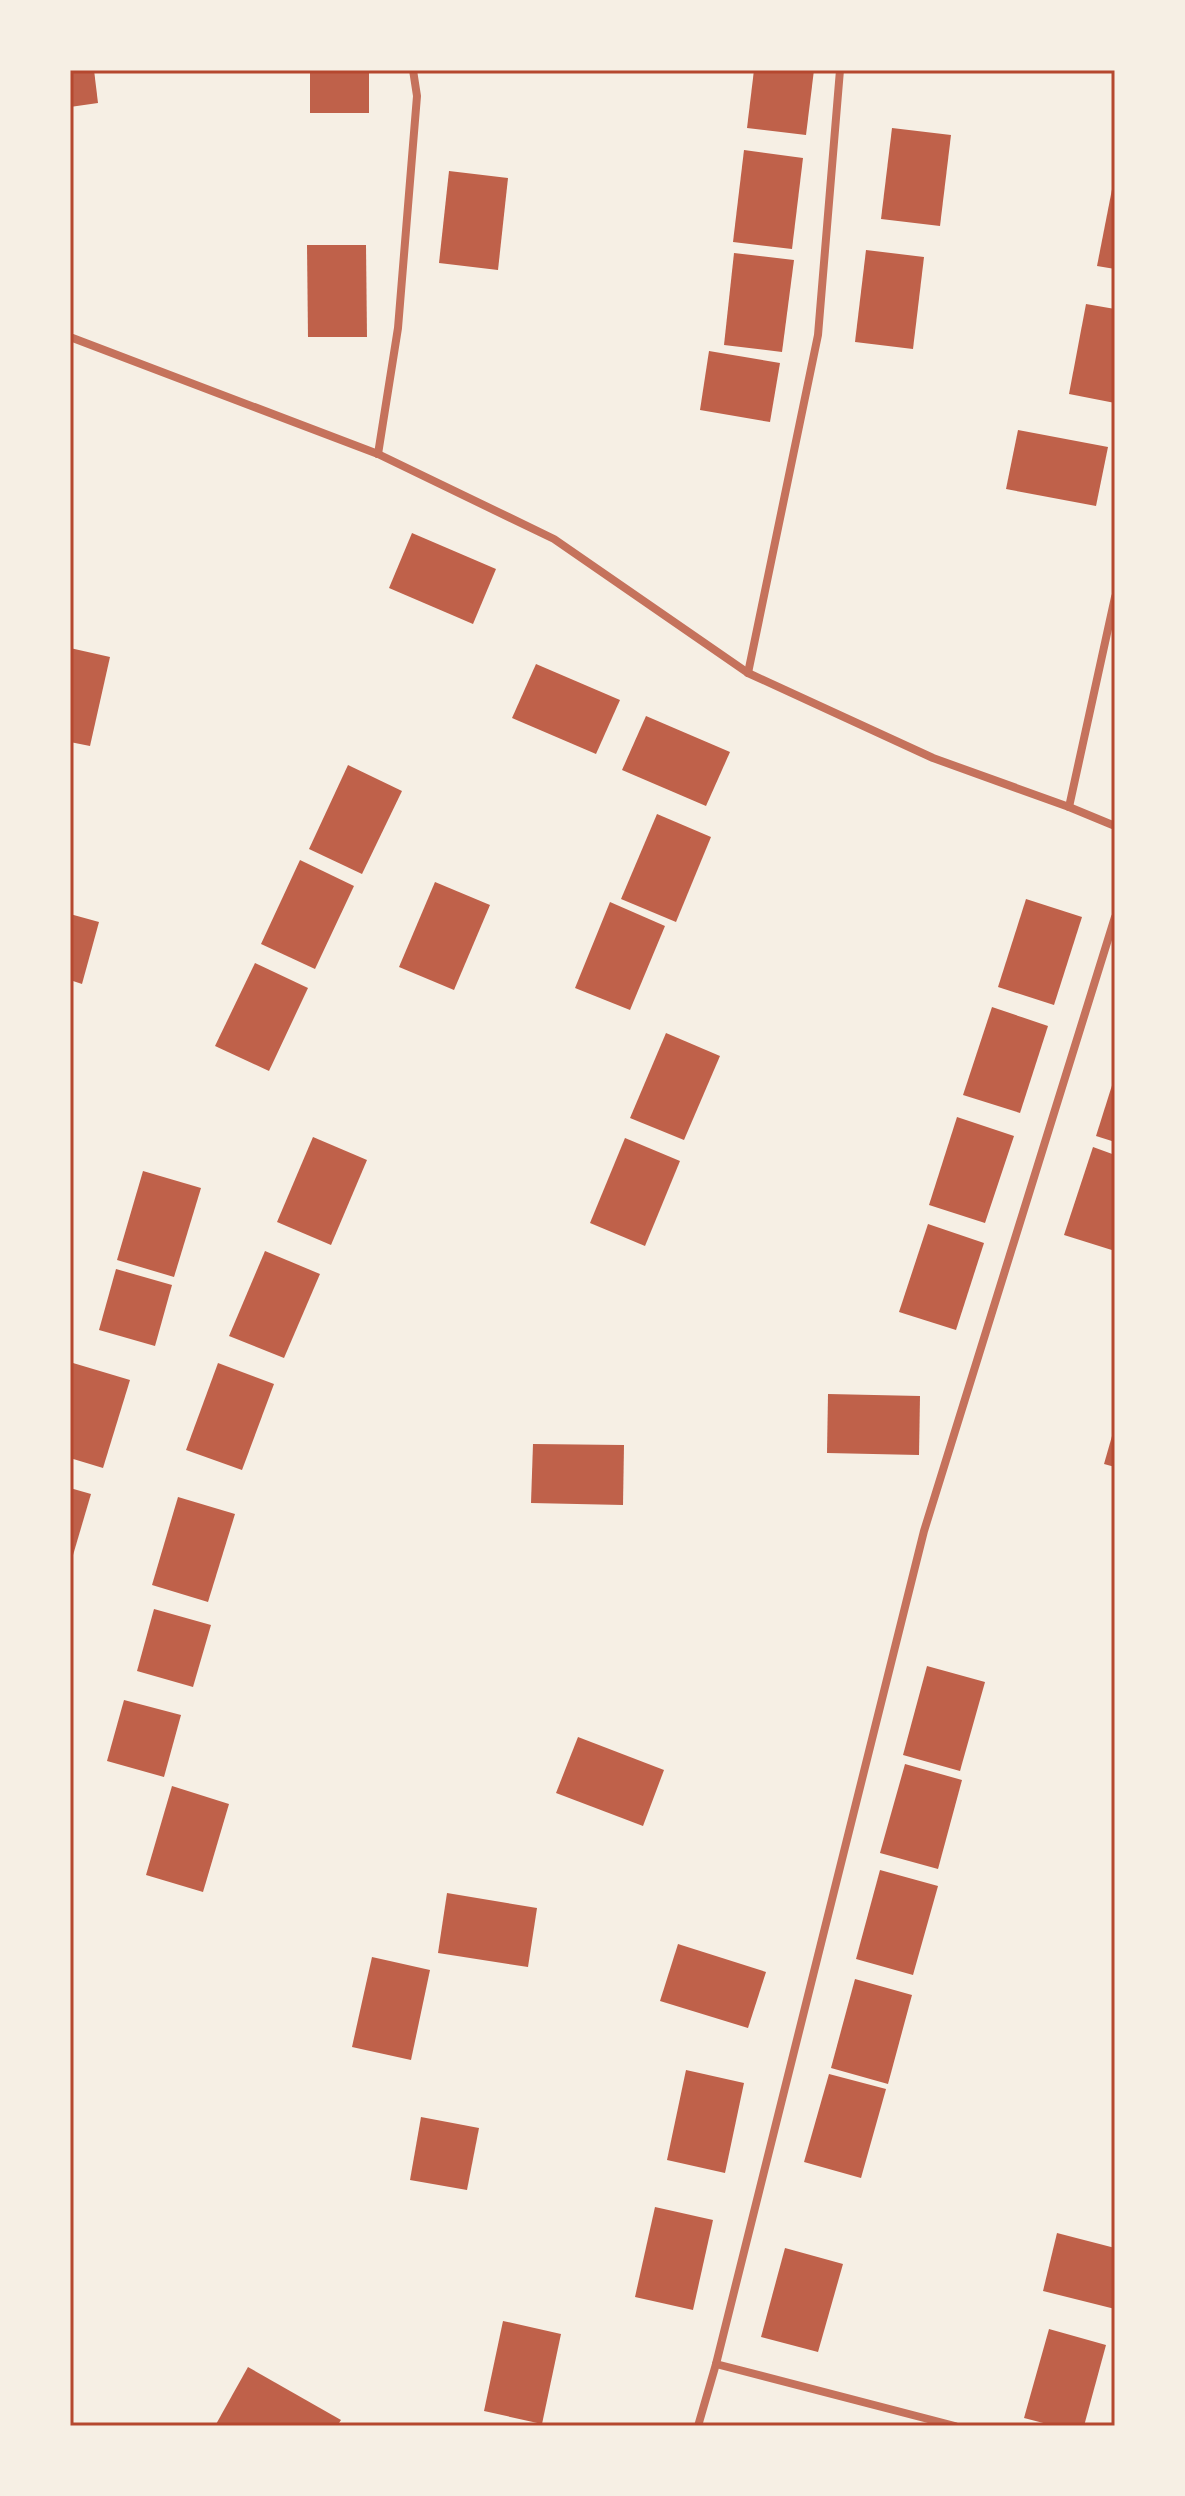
<svg xmlns="http://www.w3.org/2000/svg" width="1185" height="2496" font-family="Ubuntu,sans-serif">
  <style>
    .building { fill: #bf614a }
    .lines { fill: none; stroke-linecap: round; stroke-linejoin: round }
    .minor { stroke: #c5725c; stroke-width: 8 }
    .neatline { fill: none; stroke: #b5482f; stroke-width: 3 }
  </style>
  <rect width="100%" height="100%" fill="#f6efe4"/>
  <g class="building">
    <path d="M 70,70 L 94,70 L 98,103 L 70,107 Z"/>
    <rect x="310" y="70" width="59" height="43"/>
    <path d="M 754,70 L 814,70 L 806,135 L 747,128 Z"/>
    <path d="M 892,128 L 951,135 L 940,226 L 881,219 Z"/>
    <path d="M 744,150 L 803,158 L 792,249 L 733,242 Z"/>
    <path d="M 449,171 L 508,178 L 498,270 L 439,263 Z"/>
    <path d="M 1114,179 L 1115,179 L 1115,269 L 1097,266 Z"/>
    <path d="M 307,245 L 366,245 L 367,337 L 308,337 Z"/>
    <path d="M 866,250 L 924,257 L 913,349 L 855,342 Z"/>
    <path d="M 734,253 L 794,260 L 782,352 L 724,345 Z"/>
    <path d="M 1086,304 L 1115,309 L 1115,403 L 1069,394 Z"/>
    <path d="M 709,351 L 780,363 L 770,422 L 700,410 Z"/>
    <path d="M 1018,430 L 1108,447 L 1096,506 L 1006,489 Z"/>
    <path d="M 412,533 L 496,569 L 473,624 L 389,588 Z"/>
    <path d="M 70,648 L 110,657 L 90,746 L 70,742 Z"/>
    <path d="M 536,664 L 620,700 L 596,754 L 512,718 Z"/>
    <path d="M 646,716 L 730,752 L 706,806 L 622,770 Z"/>
    <path d="M 348,765 L 402,791 L 362,874 L 309,849 Z"/>
    <path d="M 657,814 L 711,837 L 676,922 L 621,899 Z"/>
    <path d="M 300,860 L 354,886 L 315,969 L 261,944 Z"/>
    <path d="M 435,882 L 490,905 L 454,990 L 399,967 Z"/>
    <path d="M 1026,899 L 1082,917 L 1054,1005 L 998,987 Z"/>
    <path d="M 610,902 L 665,926 L 630,1010 L 575,988 Z"/>
    <path d="M 70,914 L 99,922 L 82,984 L 70,980 Z"/>
    <path d="M 255,963 L 308,988 L 269,1071 L 215,1046 Z"/>
    <path d="M 992,1007 L 1048,1026 L 1020,1113 L 963,1095 Z"/>
    <path d="M 666,1033 L 720,1056 L 684,1140 L 630,1118 Z"/>
    <path d="M 1114,1079 L 1115,1080 L 1115,1142 L 1096,1136 Z"/>
    <path d="M 957,1117 L 1014,1136 L 985,1223 L 929,1205 Z"/>
    <path d="M 313,1137 L 367,1160 L 331,1245 L 277,1222 Z"/>
    <path d="M 625,1138 L 680,1161 L 645,1246 L 590,1223 Z"/>
    <path d="M 1093,1147 L 1115,1155 L 1115,1251 L 1064,1235 Z"/>
    <path d="M 143,1171 L 201,1188 L 174,1277 L 117,1260 Z"/>
    <path d="M 928,1224 L 984,1243 L 956,1330 L 899,1312 Z"/>
    <path d="M 265,1251 L 320,1274 L 284,1358 L 229,1336 Z"/>
    <path d="M 116,1269 L 172,1285 L 155,1346 L 99,1330 Z"/>
    <path d="M 73,1363 L 130,1380 L 103,1468 L 70,1458 L 70,1373 Z"/>
    <path d="M 218,1363 L 274,1384 L 242,1470 L 186,1450 Z"/>
    <path d="M 828,1394 L 920,1396 L 919,1455 L 827,1453 Z"/>
    <path d="M 1114,1429 L 1115,1429 L 1115,1467 L 1104,1464 Z"/>
    <path d="M 533,1444 L 624,1445 L 623,1505 L 531,1503 Z"/>
    <path d="M 70,1488 L 91,1494 L 71,1562 L 70,1562 Z"/>
    <path d="M 178,1497 L 235,1514 L 208,1602 L 152,1585 Z"/>
    <path d="M 154,1609 L 211,1625 L 193,1687 L 137,1671 Z"/>
    <path d="M 927,1666 L 985,1682 L 960,1771 L 903,1755 Z"/>
    <path d="M 124,1700 L 181,1715 L 164,1777 L 107,1761 Z"/>
    <path d="M 578,1737 L 664,1770 L 643,1826 L 556,1793 Z"/>
    <path d="M 905,1764 L 962,1780 L 938,1869 L 880,1853 Z"/>
    <path d="M 172,1786 L 229,1804 L 203,1892 L 146,1875 Z"/>
    <path d="M 880,1870 L 938,1886 L 913,1975 L 856,1959 Z"/>
    <path d="M 447,1893 L 537,1908 L 528,1967 L 438,1953 Z"/>
    <path d="M 678,1944 L 766,1972 L 748,2028 L 660,2001 Z"/>
    <path d="M 372,1957 L 430,1970 L 411,2060 L 352,2047 Z"/>
    <path d="M 855,1979 L 912,1995 L 888,2084 L 831,2068 Z"/>
    <path d="M 686,2070 L 744,2083 L 725,2173 L 667,2160 Z"/>
    <path d="M 829,2074 L 886,2089 L 861,2178 L 804,2162 Z"/>
    <path d="M 421,2117 L 479,2128 L 467,2190 L 410,2180 Z"/>
    <path d="M 655,2207 L 713,2220 L 693,2310 L 635,2297 Z"/>
    <path d="M 1057,2233 L 1115,2248 L 1115,2309 L 1043,2291 Z"/>
    <path d="M 785,2248 L 843,2264 L 818,2352 L 761,2337 Z"/>
    <path d="M 503,2321 L 561,2334 L 542,2424 L 484,2411 Z"/>
    <path d="M 1049,2329 L 1106,2345 L 1084,2426 L 1055,2426 L 1024,2418 Z"/>
    <path d="M 248,2367 L 341,2420 L 337,2426 L 215,2426 Z"/>
  </g>
  <g class="lines">
    <g class="minor">
      <path d="M 70,337 L 378,454 L 554,539 L 748,673 L 933,758 L 1069,807 L 1115,826"/>
      <path d="M 378,454 L 398,328 L 417,96 L 413,70"/>
      <path d="M 748,673 L 818,335 L 840,70"/>
      <path d="M 1069,807 L 1115,597"/>
      <path d="M 716,2364 L 955,2426"/>
      <path d="M 698,2426 L 716,2364 L 924,1531 L 1115,917"/>
    </g>
  </g>
  <rect width="1185" height="2496" fill="none" stroke="#f6efe4" stroke-width="144"/>
  <rect x="72" y="72" width="1041" height="2352" class="neatline"/>
</svg>
